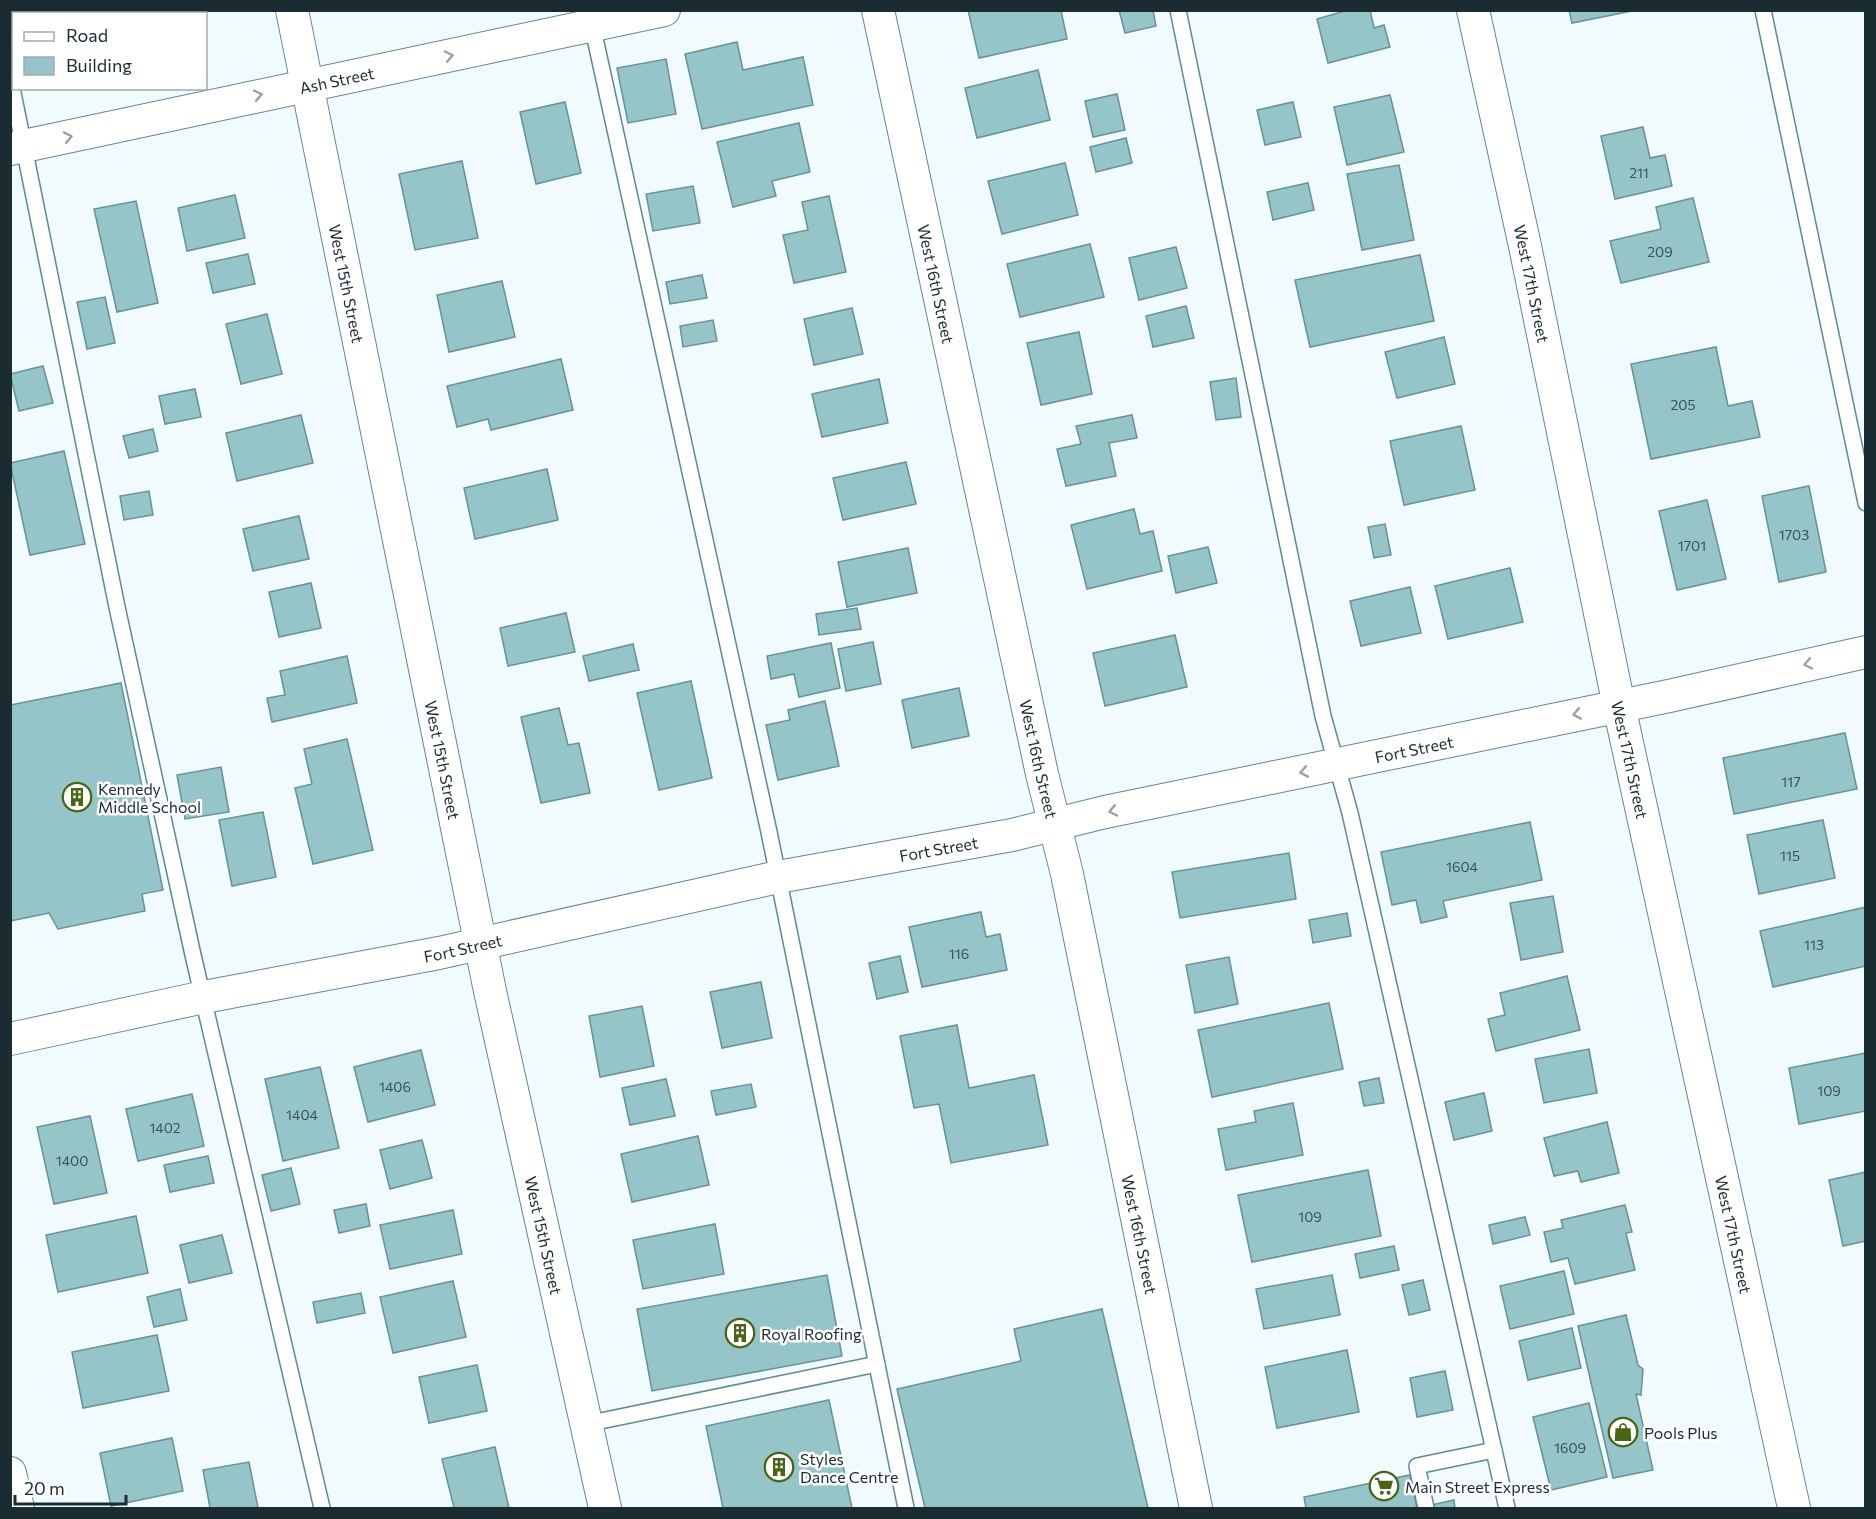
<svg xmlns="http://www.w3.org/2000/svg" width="1876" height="1519" font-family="Commissioner,sans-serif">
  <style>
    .building { fill: #95c4c9; stroke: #659398; stroke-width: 1.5 }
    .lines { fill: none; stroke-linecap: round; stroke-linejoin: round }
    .lane-casing { stroke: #608897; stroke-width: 18 }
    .street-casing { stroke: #608897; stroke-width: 34 }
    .lane { stroke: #fff; stroke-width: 15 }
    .street { stroke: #fff; stroke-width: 32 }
    .oneway { stroke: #98a0a2 }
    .labels { text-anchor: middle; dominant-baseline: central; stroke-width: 5; stroke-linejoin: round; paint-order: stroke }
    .number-label { font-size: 14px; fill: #395157 }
    .street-label { font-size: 16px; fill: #1a2b31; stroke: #fff }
    .poi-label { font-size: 16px; fill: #1a2b31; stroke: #fff; text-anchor: start }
  </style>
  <rect width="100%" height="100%" fill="#f1fafd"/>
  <g class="building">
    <path d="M 78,10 L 198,10 L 198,14 L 79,14 Z"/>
    <path d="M 968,10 L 1061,10 L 1067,39 L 979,58 Z"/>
    <path d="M 1119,10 L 1153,10 L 1156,26 L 1125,33 Z"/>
    <path d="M 1348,10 L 1370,10 L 1374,28 L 1384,25 L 1390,47 L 1328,63 L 1317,19 Z"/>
    <path d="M 1569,10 L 1637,10 L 1572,23 Z"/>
    <path d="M 737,42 L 743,70 L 803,57 L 813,105 L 702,129 L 685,54 Z"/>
    <path d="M 666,59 L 676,114 L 628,123 L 617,68 Z"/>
    <path d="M 1038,70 L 1050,120 L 977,138 L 965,88 Z"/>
    <path d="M 1117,94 L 1125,130 L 1093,137 L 1085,101 Z"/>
    <path d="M 1390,95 L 1404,152 L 1347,165 L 1334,107 Z"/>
    <path d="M 565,102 L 581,173 L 536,184 L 520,112 Z"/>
    <path d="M 1293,102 L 1301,137 L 1265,145 L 1257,110 Z"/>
    <path d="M 799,123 L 810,172 L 772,181 L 776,196 L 733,207 L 717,142 Z"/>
    <path d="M 1643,127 L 1650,158 L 1665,155 L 1672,186 L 1615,199 L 1601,136 Z"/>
    <path d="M 1126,138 L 1132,163 L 1096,172 L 1090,147 Z"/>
    <path d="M 462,161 L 478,238 L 415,250 L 399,174 Z"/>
    <path d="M 1065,163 L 1078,215 L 1002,234 L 988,181 Z"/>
    <path d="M 1399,165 L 1414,240 L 1362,250 L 1347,174 Z"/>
    <path d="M 1308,183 L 1314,210 L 1273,220 L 1267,192 Z"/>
    <path d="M 693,186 L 700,223 L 653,231 L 646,194 Z"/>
    <path d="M 235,195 L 245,238 L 187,251 L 178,208 Z"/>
    <path d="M 829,196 L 846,272 L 794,283 L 783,235 L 808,230 L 802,202 Z"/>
    <path d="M 1693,198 L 1709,262 L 1621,283 L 1610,241 L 1661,229 L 1656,207 Z"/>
    <path d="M 136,201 L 158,303 L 117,312 L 94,209 Z"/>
    <path d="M 1090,244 L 1104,297 L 1020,317 L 1007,264 Z"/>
    <path d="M 1176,247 L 1187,288 L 1139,300 L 1129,258 Z"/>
    <path d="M 248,254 L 255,284 L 213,293 L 206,263 Z"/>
    <path d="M 1420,255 L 1434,321 L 1310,347 L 1295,280 Z"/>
    <path d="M 702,275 L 707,298 L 670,304 L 666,282 Z"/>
    <path d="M 502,281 L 515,337 L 449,352 L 437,295 Z"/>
    <path d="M 105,297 L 115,343 L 87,349 L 77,302 Z"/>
    <path d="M 1186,306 L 1194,338 L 1153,347 L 1146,316 Z"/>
    <path d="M 852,308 L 863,354 L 814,365 L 804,319 Z"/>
    <path d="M 267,314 L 282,374 L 241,384 L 226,324 Z"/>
    <path d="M 713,320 L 717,341 L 683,347 L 680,326 Z"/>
    <path d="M 1079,332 L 1092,394 L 1041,405 L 1027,343 Z"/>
    <path d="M 1444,337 L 1455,384 L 1397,398 L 1385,352 Z"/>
    <path d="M 1716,347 L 1728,406 L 1752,401 L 1760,437 L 1651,459 L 1631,364 Z"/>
    <path d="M 561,359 L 573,410 L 491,430 L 488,419 L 457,427 L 447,386 Z"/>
    <path d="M 43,366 L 53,403 L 19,411 L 10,374 Z"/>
    <path d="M 1236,378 L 1241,417 L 1216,420 L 1210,382 Z"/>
    <path d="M 879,379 L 888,423 L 822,437 L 812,394 Z"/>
    <path d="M 195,389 L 201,417 L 165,424 L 159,396 Z"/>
    <path d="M 301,415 L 313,463 L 237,481 L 226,433 Z"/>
    <path d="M 1132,415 L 1137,438 L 1109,443 L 1116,476 L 1066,486 L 1057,449 L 1081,444 L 1076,426 Z"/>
    <path d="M 1461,426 L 1475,490 L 1404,505 L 1390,441 Z"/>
    <path d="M 153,429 L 158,451 L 129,458 L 123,436 Z"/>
    <path d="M 64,451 L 85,544 L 30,555 L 10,463 Z"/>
    <path d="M 906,462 L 916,504 L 843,520 L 833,478 Z"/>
    <path d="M 547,469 L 558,520 L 475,539 L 464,488 Z"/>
    <path d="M 1809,486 L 1826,572 L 1779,582 L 1762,496 Z"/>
    <path d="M 149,491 L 153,515 L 124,520 L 120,496 Z"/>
    <path d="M 1707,500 L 1726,579 L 1677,590 L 1659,511 Z"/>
    <path d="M 1134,509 L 1140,534 L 1153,531 L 1162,571 L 1087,589 L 1071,525 Z"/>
    <path d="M 299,516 L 309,559 L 253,571 L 243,529 Z"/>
    <path d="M 1385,524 L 1391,555 L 1374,558 L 1368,527 Z"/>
    <path d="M 1208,547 L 1217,583 L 1176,593 L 1168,556 Z"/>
    <path d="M 908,548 L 917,593 L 847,607 L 838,562 Z"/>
    <path d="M 1510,568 L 1523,622 L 1448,639 L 1435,586 Z"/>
    <path d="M 311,583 L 321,628 L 279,637 L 269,592 Z"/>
    <path d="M 1410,587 L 1421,633 L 1361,646 L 1350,601 Z"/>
    <path d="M 857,608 L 861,629 L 819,635 L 816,614 Z"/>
    <path d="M 566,613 L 575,652 L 508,666 L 500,628 Z"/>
    <path d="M 1175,635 L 1187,687 L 1105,706 L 1093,653 Z"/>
    <path d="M 873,642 L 881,684 L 846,691 L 838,649 Z"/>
    <path d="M 831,643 L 840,688 L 799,697 L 794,674 L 771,679 L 767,656 Z"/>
    <path d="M 633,644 L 639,670 L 589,681 L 583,656 Z"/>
    <path d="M 347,656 L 357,703 L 272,722 L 267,698 L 285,695 L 280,671 Z"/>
    <path d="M 691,681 L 712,778 L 659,790 L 637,693 Z"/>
    <path d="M 121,683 L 163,890 L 142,894 L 145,911 L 58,929 L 49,913 L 10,921 L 10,705 Z"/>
    <path d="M 959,688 L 969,736 L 912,748 L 902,700 Z"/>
    <path d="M 825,701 L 839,766 L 778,780 L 766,725 L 790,720 L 788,710 Z"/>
    <path d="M 559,708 L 568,745 L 579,743 L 590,793 L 541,803 L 521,717 Z"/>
    <path d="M 1845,733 L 1857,789 L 1734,814 L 1723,758 Z"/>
    <path d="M 347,739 L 373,850 L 313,864 L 295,788 L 312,784 L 304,749 Z"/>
    <path d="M 221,767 L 229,812 L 185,819 L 177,775 Z"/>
    <path d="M 263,812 L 276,877 L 232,886 L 219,820 Z"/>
    <path d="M 1823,820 L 1835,878 L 1759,894 L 1747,835 Z"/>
    <path d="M 1530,822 L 1542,880 L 1443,901 L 1447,917 L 1421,923 L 1416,900 L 1392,905 L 1381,852 Z"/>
    <path d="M 1289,853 L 1296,899 L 1180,918 L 1172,872 Z"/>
    <path d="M 1553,896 L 1563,952 L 1521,960 L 1510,903 Z"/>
    <path d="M 1866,907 L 1866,966 L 1773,987 L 1760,931 Z"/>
    <path d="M 981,912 L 986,937 L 1000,934 L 1007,970 L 922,987 L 909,927 Z"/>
    <path d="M 1347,913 L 1351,936 L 1313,943 L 1309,920 Z"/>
    <path d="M 900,956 L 908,992 L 877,999 L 869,963 Z"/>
    <path d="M 1229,957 L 1238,1004 L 1195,1013 L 1186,965 Z"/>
    <path d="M 1567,976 L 1580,1030 L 1496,1051 L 1488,1019 L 1505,1015 L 1500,993 Z"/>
    <path d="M 761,982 L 772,1038 L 722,1048 L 710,992 Z"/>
    <path d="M 1329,1003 L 1343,1069 L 1212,1097 L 1198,1030 Z"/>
    <path d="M 642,1006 L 654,1066 L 600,1077 L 589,1016 Z"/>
    <path d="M 957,1025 L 969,1088 L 1034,1075 L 1048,1145 L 951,1163 L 939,1104 L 914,1108 L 900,1036 Z"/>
    <path d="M 1589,1049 L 1597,1093 L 1544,1103 L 1535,1059 Z"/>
    <path d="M 421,1050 L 435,1105 L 368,1122 L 354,1067 Z"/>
    <path d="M 1866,1053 L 1866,1111 L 1799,1124 L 1789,1068 Z"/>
    <path d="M 320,1067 L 339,1148 L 283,1161 L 265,1079 Z"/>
    <path d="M 1379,1078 L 1384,1103 L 1364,1106 L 1359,1082 Z"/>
    <path d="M 666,1079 L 675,1116 L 630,1125 L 622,1088 Z"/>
    <path d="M 751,1084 L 756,1107 L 716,1115 L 711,1091 Z"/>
    <path d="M 1484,1093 L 1492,1131 L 1454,1140 L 1445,1102 Z"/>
    <path d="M 192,1094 L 204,1146 L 138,1161 L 126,1109 Z"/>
    <path d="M 1293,1103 L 1303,1155 L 1226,1170 L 1218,1129 L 1256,1122 L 1254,1111 Z"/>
    <path d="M 90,1116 L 107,1193 L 54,1204 L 37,1127 Z"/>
    <path d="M 1607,1122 L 1619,1173 L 1581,1182 L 1578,1171 L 1554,1176 L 1544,1138 Z"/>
    <path d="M 698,1136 L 709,1185 L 632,1202 L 621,1154 Z"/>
    <path d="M 422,1140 L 432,1178 L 390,1189 L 380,1150 Z"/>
    <path d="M 208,1156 L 214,1183 L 170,1192 L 164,1165 Z"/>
    <path d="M 291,1168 L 300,1204 L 271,1211 L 262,1175 Z"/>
    <path d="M 1368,1170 L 1381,1236 L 1252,1262 L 1238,1195 Z"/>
    <path d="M 1866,1172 L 1866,1241 L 1843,1246 L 1829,1180 Z"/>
    <path d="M 366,1204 L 370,1226 L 339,1233 L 334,1210 Z"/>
    <path d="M 1625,1205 L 1632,1232 L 1626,1233 L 1635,1270 L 1575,1284 L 1568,1258 L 1551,1262 L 1544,1232 L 1563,1228 L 1561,1220 Z"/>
    <path d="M 453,1210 L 462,1254 L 390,1269 L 380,1225 Z"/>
    <path d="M 136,1216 L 148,1273 L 58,1292 L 46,1235 Z"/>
    <path d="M 1525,1217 L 1530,1235 L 1493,1244 L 1489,1225 Z"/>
    <path d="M 715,1224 L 724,1274 L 643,1289 L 633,1240 Z"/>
    <path d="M 222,1235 L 232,1273 L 189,1283 L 180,1245 Z"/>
    <path d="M 1394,1246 L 1399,1270 L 1360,1278 L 1355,1254 Z"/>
    <path d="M 1564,1271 L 1574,1314 L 1510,1329 L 1500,1286 Z"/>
    <path d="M 827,1275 L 842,1356 L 652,1391 L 637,1309 Z"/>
    <path d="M 1332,1275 L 1340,1315 L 1264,1329 L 1256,1289 Z"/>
    <path d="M 1423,1280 L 1430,1310 L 1409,1315 L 1402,1285 Z"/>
    <path d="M 453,1281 L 466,1337 L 393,1353 L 380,1297 Z"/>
    <path d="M 180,1289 L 187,1320 L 154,1327 L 147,1297 Z"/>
    <path d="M 361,1293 L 365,1313 L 317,1323 L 313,1302 Z"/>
    <path d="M 1102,1309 L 1148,1508 L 925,1508 L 897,1389 L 1021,1361 L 1014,1329 Z"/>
    <path d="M 1626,1315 L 1638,1365 L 1643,1369 L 1641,1395 L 1636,1394 L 1653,1470 L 1613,1478 L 1578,1326 Z"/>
    <path d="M 1572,1328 L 1581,1368 L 1528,1380 L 1519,1341 Z"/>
    <path d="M 157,1335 L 169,1391 L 83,1408 L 72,1352 Z"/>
    <path d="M 1347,1350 L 1359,1412 L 1277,1428 L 1265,1367 Z"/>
    <path d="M 477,1365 L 487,1411 L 429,1423 L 419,1377 Z"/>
    <path d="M 1445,1371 L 1453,1410 L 1417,1417 L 1410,1378 Z"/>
    <path d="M 829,1400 L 852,1508 L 723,1508 L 706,1426 Z"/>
    <path d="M 1589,1403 L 1607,1477 L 1551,1490 L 1533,1417 Z"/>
    <path d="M 172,1438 L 183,1491 L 111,1506 L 100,1453 Z"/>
    <path d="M 495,1447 L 509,1508 L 454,1508 L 442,1459 Z"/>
    <path d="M 249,1462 L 258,1508 L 210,1508 L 203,1470 Z"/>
    <path d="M 1410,1475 L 1417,1508 L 1306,1508 L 1304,1497 Z"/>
    <path d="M 1454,1500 L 1455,1508 L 1428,1508 L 1427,1506 Z"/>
  </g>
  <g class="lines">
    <g class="lane-casing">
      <g id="lane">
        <path d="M 1178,10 L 1323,716 L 1350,813 L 1507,1508"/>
        <path d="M 1763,10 L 1866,503"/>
        <path d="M 591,20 L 769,832 L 906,1508"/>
        <path d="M 10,78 L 117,607 L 193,955 L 322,1508"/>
        <path d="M 586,1424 L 877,1364"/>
        <path d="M 1426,1508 L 1417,1466 L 1494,1450"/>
      </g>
    </g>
    <g class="street-casing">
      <g id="street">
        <path id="s1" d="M 292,10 L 490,991 L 605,1508"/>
        <path id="s2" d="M 878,10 L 1042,774 L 1067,874 L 1196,1508"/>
        <path id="s3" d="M 1473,10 L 1525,246 L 1619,706 L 1794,1508"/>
        <path id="s4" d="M 10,149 L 664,10"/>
        <path id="s5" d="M 10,1039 L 204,997 L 439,953 L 778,877 L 1012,835 L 1105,812 L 1669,696 L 1866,652"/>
        <path d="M 10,1473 L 18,1508"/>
      </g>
    </g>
    <use href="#lane" class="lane"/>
    <use href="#street" class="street"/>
  </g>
  <defs><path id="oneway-chevron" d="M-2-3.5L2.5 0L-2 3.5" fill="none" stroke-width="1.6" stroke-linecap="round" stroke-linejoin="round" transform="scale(1.5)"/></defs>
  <g class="oneway">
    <use href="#oneway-chevron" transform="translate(449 56) rotate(-12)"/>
    <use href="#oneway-chevron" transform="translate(258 95) rotate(-12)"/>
    <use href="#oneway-chevron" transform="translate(68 137) rotate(-12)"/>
    <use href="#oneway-chevron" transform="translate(1808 664) rotate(168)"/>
    <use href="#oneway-chevron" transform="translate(1577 714) rotate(169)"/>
    <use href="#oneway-chevron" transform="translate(1304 772) rotate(169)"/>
    <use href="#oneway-chevron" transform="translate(1113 811) rotate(168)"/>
  </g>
  <defs>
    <g id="building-ring" transform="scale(1.5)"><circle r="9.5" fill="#fff" stroke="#486415" stroke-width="1.5"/><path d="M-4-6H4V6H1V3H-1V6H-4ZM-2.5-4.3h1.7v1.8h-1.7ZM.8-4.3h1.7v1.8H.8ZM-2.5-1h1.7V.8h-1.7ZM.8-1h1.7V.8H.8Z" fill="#486415"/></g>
    <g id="shop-ring" transform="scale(1.5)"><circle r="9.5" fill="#fff" stroke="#486415" stroke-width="1.5"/><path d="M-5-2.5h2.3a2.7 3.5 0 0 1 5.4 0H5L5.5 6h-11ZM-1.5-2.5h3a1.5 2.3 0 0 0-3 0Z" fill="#486415"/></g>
    <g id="supermarket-ring" transform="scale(1.5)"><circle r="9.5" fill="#fff" stroke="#486415" stroke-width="1.5"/><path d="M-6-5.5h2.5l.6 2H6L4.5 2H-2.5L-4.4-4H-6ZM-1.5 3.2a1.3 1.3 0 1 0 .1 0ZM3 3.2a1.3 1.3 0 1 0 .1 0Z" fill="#486415"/></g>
  </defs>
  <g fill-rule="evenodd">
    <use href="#building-ring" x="77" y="797"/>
    <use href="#building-ring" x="740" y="1333"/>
    <use href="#shop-ring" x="1623" y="1432"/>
    <use href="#building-ring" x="779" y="1467"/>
    <use href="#supermarket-ring" x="1384" y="1486"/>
  </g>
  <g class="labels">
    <g class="number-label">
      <text x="1639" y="172">211</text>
      <text x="1660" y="251">209</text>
      <text x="1683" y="404">205</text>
      <text x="1794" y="534">1703</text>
      <text x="1692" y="545">1701</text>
      <text x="1791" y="781">117</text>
      <text x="1790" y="855">115</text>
      <text x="1462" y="866">1604</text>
      <text x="1814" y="944">113</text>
      <text x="959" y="953">116</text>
      <text x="395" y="1086">1406</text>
      <text x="1829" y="1090">109</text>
      <text x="302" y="1114">1404</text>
      <text x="165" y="1127">1402</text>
      <text x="72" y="1160">1400</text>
      <text x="1310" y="1216">109</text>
      <text x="1570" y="1447">1609</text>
    </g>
    <g class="street-label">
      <text stroke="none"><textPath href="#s4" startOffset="334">Ash Street</textPath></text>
      <text stroke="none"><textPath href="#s1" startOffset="279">West 15th Street</textPath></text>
      <text stroke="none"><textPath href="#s2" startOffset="280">West 16th Street</textPath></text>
      <text stroke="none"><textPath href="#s3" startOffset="280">West 17th Street</textPath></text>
      <text stroke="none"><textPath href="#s5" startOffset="1434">Fort Street</textPath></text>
      <text stroke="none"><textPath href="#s2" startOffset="766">West 16th Street</textPath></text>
      <text stroke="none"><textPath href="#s1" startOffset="765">West 15th Street</textPath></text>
      <text stroke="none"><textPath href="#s3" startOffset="766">West 17th Street</textPath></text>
      <text stroke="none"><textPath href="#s5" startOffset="948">Fort Street</textPath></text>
      <text stroke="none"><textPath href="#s5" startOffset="462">Fort Street</textPath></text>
      <text stroke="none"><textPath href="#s2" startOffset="1252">West 16th Street</textPath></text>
      <text stroke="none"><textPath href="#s3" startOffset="1252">West 17th Street</textPath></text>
      <text stroke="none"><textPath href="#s1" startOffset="1251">West 15th Street</textPath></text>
    </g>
    <g class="poi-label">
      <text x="98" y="788">Kennedy<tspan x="98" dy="18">Middle School</tspan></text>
      <text x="761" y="1333">Royal Roofing</text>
      <text x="1644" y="1432">Pools Plus</text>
      <text x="800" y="1458">Styles<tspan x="800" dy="18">Dance Centre</tspan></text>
      <text x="1405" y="1486">Main Street Express</text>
    </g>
  </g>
  <rect width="1876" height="1519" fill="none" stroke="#1a2b31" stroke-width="24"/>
  <rect x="12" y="12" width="195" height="78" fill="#ffffff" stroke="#a3aaad" stroke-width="1.5"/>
  <rect x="24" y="32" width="30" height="9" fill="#ffffff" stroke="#a3aaad" stroke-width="1.5"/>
  <text x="66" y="42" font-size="18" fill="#1a2b31">Road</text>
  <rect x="24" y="57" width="30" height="18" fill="#95c4c9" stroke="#a3aaad" stroke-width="1.5"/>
  <text x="66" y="72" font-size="18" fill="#1a2b31">Building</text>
  <path d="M15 1495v9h111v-9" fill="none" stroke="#1a2b31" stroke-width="3"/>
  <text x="24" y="1495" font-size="18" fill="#1a2b31" stroke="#ffffff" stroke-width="4.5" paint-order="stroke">20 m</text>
</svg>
